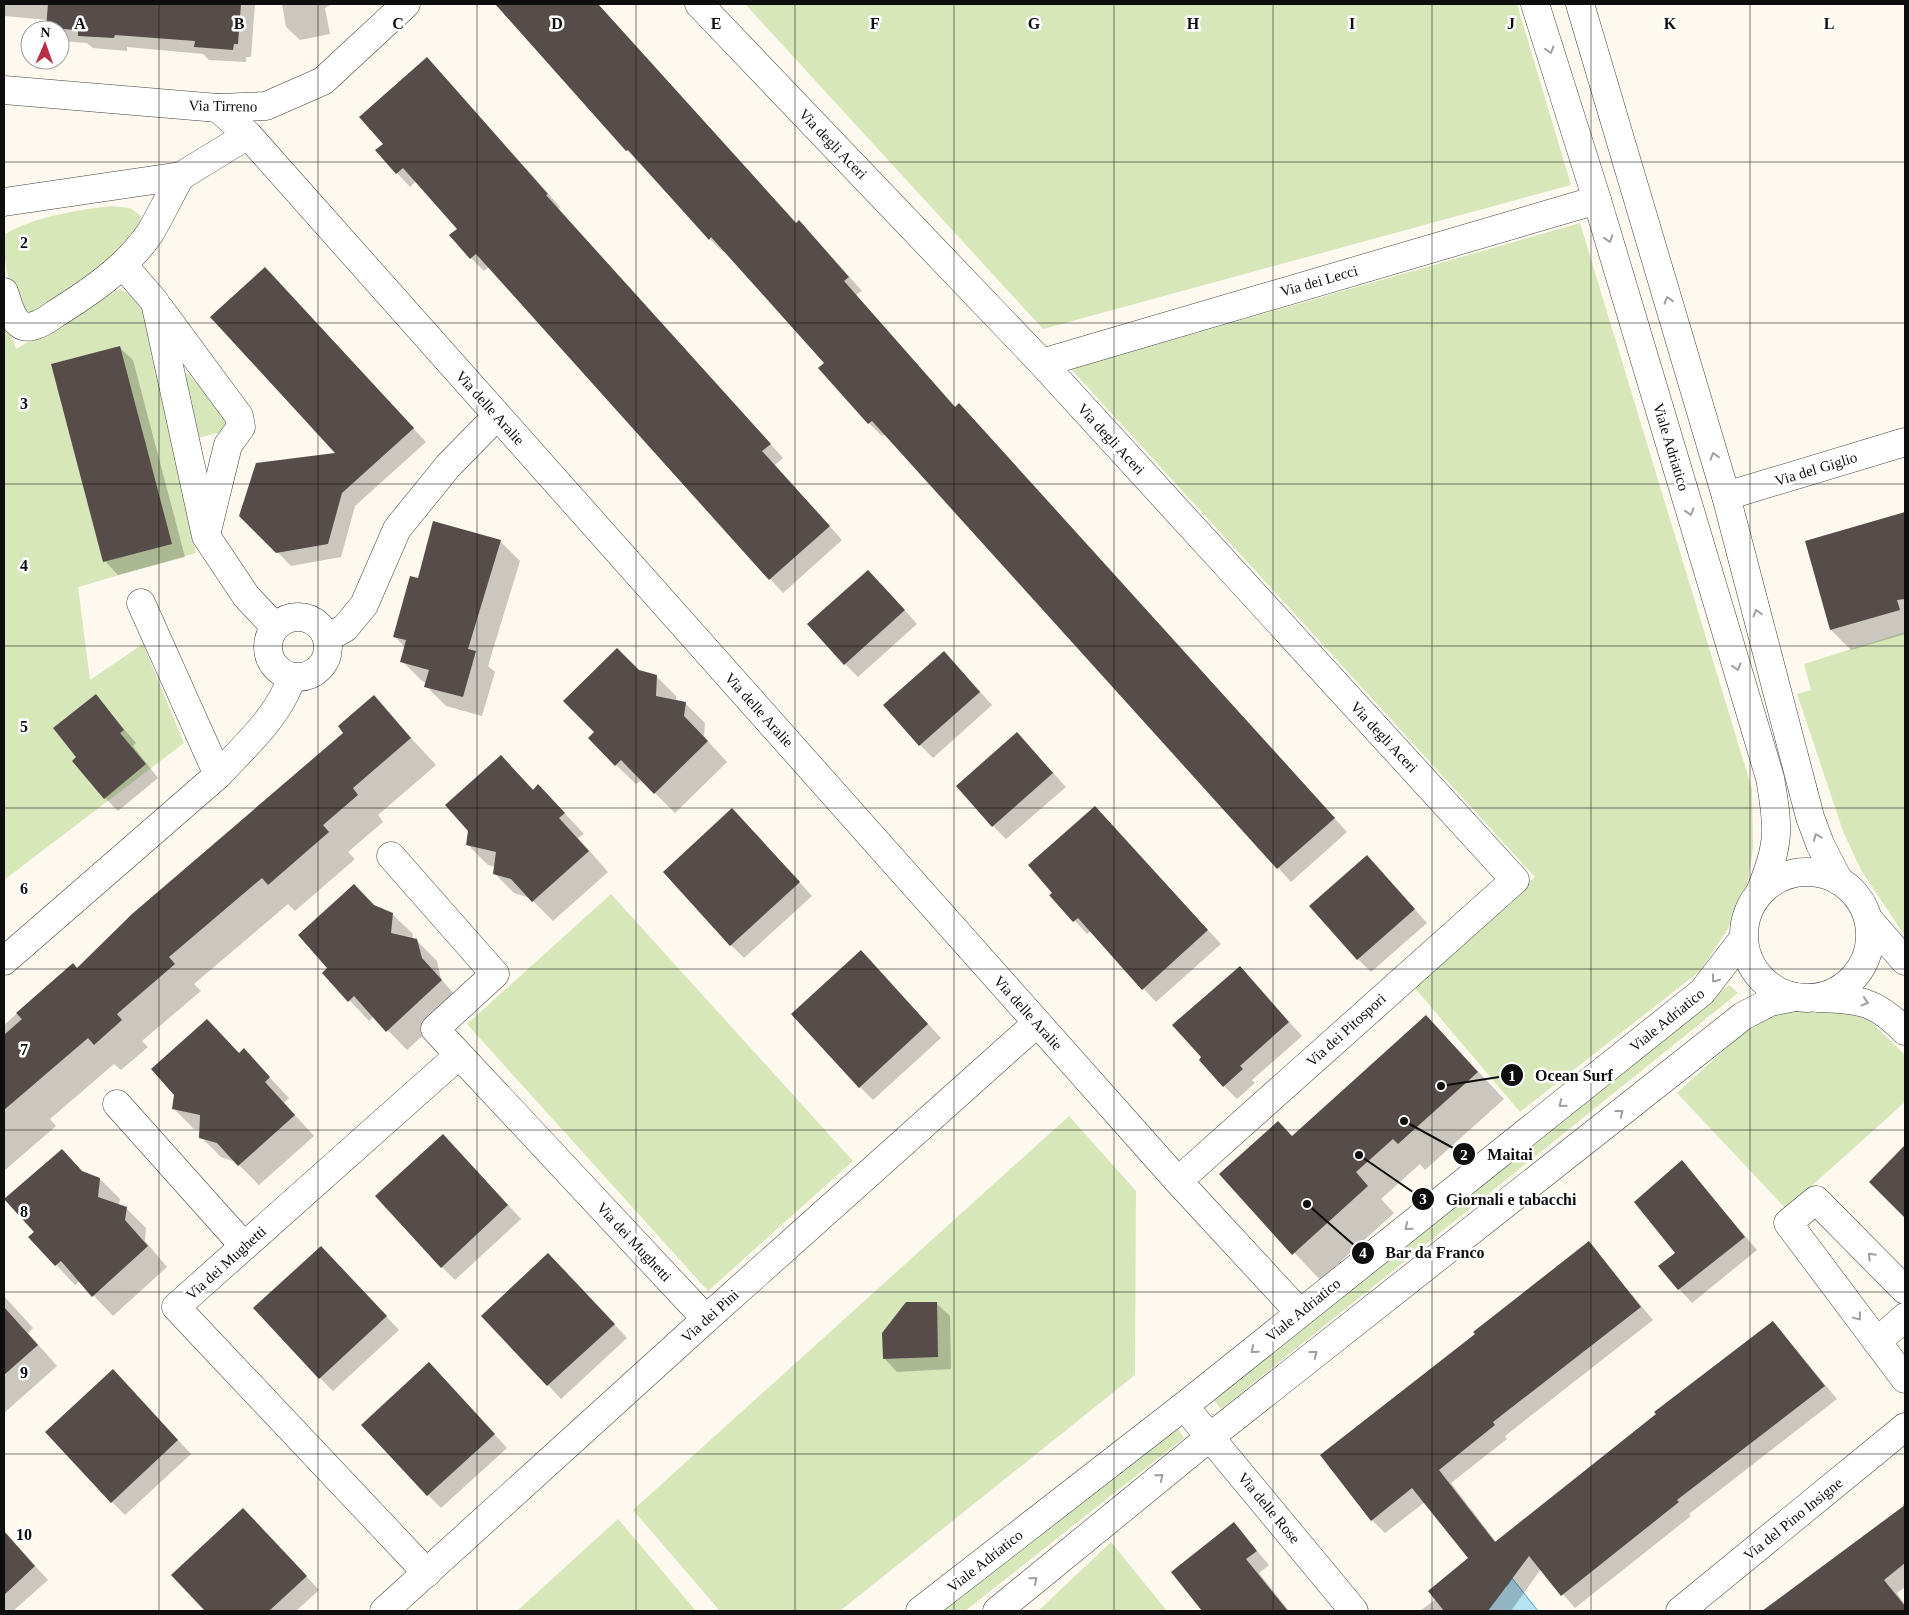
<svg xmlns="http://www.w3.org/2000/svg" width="1909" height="1615" font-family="Georgia,serif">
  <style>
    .green { fill: #d7e7ba }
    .water { fill: #b6e3f3; stroke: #42a1c6 }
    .shadow { fill: #0003 }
    .building { fill: #564d4a }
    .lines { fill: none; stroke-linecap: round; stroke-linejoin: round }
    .minor-casing { stroke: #414141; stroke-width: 29 }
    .minor { stroke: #fff; stroke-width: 28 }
    .oneway { stroke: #9f9f9f }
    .grid { fill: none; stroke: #0e0e0e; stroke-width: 1; stroke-opacity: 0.55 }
    .labels { text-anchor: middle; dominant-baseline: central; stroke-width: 5; stroke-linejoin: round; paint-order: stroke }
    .street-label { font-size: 15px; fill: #0e0e0e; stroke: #fff }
    .grid-label { font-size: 16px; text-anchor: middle; font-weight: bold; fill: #0e0e0e; stroke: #fff; stroke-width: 5; stroke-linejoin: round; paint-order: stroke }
    .leader { fill: none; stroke: #0e0e0e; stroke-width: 2 }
    .callout-dot { fill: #0e0e0e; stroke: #fff; stroke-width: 2 }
    .mark-label { font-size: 15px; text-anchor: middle; font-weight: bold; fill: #fff }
    .callout-label { font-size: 16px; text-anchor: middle; font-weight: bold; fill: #0e0e0e; stroke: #fff; stroke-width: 5; stroke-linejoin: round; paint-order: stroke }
  </style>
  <rect width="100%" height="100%" fill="#fef9ef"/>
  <g class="green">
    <path d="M 745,4 L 1517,4 L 1571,185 L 1043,329 Z"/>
    <path d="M 111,206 L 130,208 L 140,215 L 141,223 L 101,267 L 31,318 C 8,288 4,273 4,235 C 31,217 78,210 111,206 Z"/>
    <path d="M 1580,223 L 1752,789 L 1753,849 L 1745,896 L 1726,932 L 1700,971 L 1520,1112 L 1414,987 L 1535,877 L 1071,369 Z"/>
    <path d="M 120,289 L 141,302 L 196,553 L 78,587 L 90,680 L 143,644 L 184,743 L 4,880 L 4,316 L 16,349 Z"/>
    <path d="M 180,369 L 189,375 L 232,421 L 221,432 L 194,439 Z"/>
    <path d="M 1905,632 L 1905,936 L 1861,870 L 1843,831 L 1797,694 L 1811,690 L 1804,664 Z"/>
    <path d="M 611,894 L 853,1161 L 708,1291 L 467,1024 Z"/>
    <path d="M 1729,985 L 1738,993 L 1221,1409 L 1213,1399 Z"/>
    <path d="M 1800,1010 L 1841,1012 L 1868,1019 L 1905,1055 L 1905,1102 L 1786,1209 L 1677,1093 L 1736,1039 L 1770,1016 Z"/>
    <path d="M 1069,1116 L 1136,1191 L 1135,1375 L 840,1611 L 720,1611 L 633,1510 Z"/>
    <path d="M 1177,1428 L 1184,1438 L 965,1611 L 943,1611 Z"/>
    <path d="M 618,1519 L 696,1611 L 517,1611 Z"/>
    <path d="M 1111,1542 L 1167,1611 L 1038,1611 Z"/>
  </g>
  <path class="water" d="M 1512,1578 L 1538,1611 L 1489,1611 L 1475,1593 L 1495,1581 L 1507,1586 Z"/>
  <g class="shadow">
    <path d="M 4,4 L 255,4 L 251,57 L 246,57 L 246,62 L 209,60 L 203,54 L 127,47 L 127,51 L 93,48 L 87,43 L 60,41 L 60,30 L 50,30 L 47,28 L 48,20 L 4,16 Z"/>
    <path d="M 282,4 L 331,4 L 325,8 L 330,34 L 300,40 L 286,27 Z"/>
    <path d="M 497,4 L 598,4 L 797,224 L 799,222 L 812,235 L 862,291 L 856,295 L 956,408 L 972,418 L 1347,832 L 1291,882 L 885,434 L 882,436 L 869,423 L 825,363 L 725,250 L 723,252 L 710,239 L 627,150 Z"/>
    <path d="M 440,72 L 560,207 L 558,209 L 783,458 L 775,465 L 842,540 L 783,593 L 489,267 L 484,271 L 471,258 L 459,229 L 416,181 L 410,187 L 397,173 L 385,144 Z"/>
    <path d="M 278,282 L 426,442 L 355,506 L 341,557 L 291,566 L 241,515 L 338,454 Z"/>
    <path d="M 119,347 L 133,360 L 185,557 L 118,575 L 105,561 Z"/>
    <path d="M 1905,513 L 1905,634 L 1851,650 L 1831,630 L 1807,542 Z"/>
    <path d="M 500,541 L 520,561 L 488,666 L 495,672 L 482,716 L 446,706 L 426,686 L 427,683 L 422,681 L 402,661 L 405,647 L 395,637 L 419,579 Z"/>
    <path d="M 882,585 L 917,624 L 858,677 L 845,664 Z"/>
    <path d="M 957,666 L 992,705 L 933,758 L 920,745 Z"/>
    <path d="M 639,671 L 656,676 L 676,696 L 676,702 L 685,703 L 705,723 L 704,737 L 727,762 L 675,813 L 642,780 L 636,784 L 616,765 Z"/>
    <path d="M 96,696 L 136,743 L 133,746 L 158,778 L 118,811 L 105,798 L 77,758 Z"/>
    <path d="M 373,697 L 436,765 L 378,815 L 383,822 L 348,852 L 355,859 L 295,911 L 288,904 L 194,984 L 201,991 L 142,1041 L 148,1047 L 121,1070 L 114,1064 L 50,1119 L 56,1126 L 4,1171 L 4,1025 L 72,965 L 77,969 L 345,733 Z"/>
    <path d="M 1017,733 L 1066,787 L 1006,839 L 993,826 Z"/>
    <path d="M 501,757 L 534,790 L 558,806 L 584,834 L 578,838 L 608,872 L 553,921 L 530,898 L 514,893 L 494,873 L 495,867 L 488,865 L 468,845 Z"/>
    <path d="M 745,823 L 812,896 L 744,958 L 731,945 Z"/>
    <path d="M 1367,857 L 1427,923 L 1371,972 L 1358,959 Z"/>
    <path d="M 1169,888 L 1221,944 L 1156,1002 L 1091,931 L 1087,934 L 1051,895 Z"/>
    <path d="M 375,907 L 392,914 L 413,934 L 412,940 L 417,941 L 437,961 L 441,979 L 460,1001 L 407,1050 L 374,1016 L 369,1021 L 324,973 Z"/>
    <path d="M 874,965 L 941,1038 L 873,1100 L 860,1087 Z"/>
    <path d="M 1240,968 L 1302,1036 L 1252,1080 L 1255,1083 L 1237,1099 L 1224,1086 Z"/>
    <path d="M 1426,1016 L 1504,1099 L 1425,1170 L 1420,1164 L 1381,1199 L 1394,1213 L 1320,1280 L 1221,1174 L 1292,1137 Z"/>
    <path d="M 244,1050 L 289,1098 L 284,1103 L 314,1136 L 259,1185 L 236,1162 L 221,1157 L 201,1137 L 201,1130 L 194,1129 L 174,1109 Z"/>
    <path d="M 1905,1147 L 1905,1216 L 1870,1182 Z"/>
    <path d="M 456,1148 L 521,1219 L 455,1280 L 442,1267 Z"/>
    <path d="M 1682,1162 L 1757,1250 L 1692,1303 L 1679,1289 L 1677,1253 Z"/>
    <path d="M 83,1173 L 100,1179 L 120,1199 L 119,1205 L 126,1208 L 146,1228 L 145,1241 L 167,1267 L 113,1316 L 80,1281 L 75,1285 L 30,1237 Z"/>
    <path d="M 1589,1243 L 1653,1320 L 1505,1436 L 1507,1439 L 1451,1483 L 1496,1542 L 1773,1322 L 1837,1399 L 1689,1514 L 1691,1516 L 1575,1608 L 1541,1569 L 1511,1611 L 1420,1611 L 1436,1599 L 1470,1559 L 1425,1502 L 1385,1533 L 1372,1520 L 1321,1455 L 1477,1334 Z"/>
    <path d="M 334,1261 L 399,1330 L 333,1391 L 320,1378 Z"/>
    <path d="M 562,1268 L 627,1338 L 561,1399 L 483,1316 Z"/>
    <path d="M 4,1296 L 33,1328 L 28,1333 L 57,1366 L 4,1413 Z"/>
    <path d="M 936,1303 L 950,1316 L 951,1369 L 897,1372 L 884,1358 Z"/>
    <path d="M 442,1377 L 507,1448 L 441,1508 L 428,1495 Z"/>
    <path d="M 126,1384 L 191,1454 L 125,1515 L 112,1502 Z"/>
    <path d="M 1905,1503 L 1905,1587 L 1897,1593 L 1905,1604 L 1905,1611 L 1765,1611 L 1904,1507 L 1902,1505 Z"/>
    <path d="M 256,1523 L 319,1590 L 296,1611 L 207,1611 L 173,1575 Z"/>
    <path d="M 1234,1524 L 1269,1565 L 1259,1573 L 1289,1611 L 1204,1611 L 1173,1572 Z"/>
    <path d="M 4,1532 L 48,1580 L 13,1611 L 4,1611 Z"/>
  </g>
  <g class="building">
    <path d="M 48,4 L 241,4 L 238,44 L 234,44 L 233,50 L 194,47 L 195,41 L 115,35 L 114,38 L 78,36 L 78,30 L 46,28 Z"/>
    <path d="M 495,4 L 598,4 L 796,223 L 799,220 L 849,277 L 844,281 L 955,407 L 959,403 L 1335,818 L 1277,869 L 872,421 L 868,424 L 818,368 L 824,363 L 711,237 L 709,240 L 628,150 L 626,151 Z"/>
    <path d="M 427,57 L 548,194 L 546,195 L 771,444 L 762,451 L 830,526 L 769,580 L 476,254 L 470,259 L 449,235 L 457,229 L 403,168 L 396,174 L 375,150 L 383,144 L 359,117 Z"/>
    <path d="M 265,267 L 414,428 L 342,493 L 328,544 L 276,553 L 239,516 L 256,463 L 335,453 L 210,317 Z"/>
    <path d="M 120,346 L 172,544 L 103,562 L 51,364 Z"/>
    <path d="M 1905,512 L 1905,599 L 1897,600 L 1900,610 L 1830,630 L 1805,541 Z"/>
    <path d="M 433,521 L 501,540 L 468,649 L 476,651 L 463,697 L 424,687 L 429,670 L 400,662 L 406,640 L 393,637 L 410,576 L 418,578 Z"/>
    <path d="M 868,570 L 905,610 L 844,665 L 807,624 Z"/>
    <path d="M 617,648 L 639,670 L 657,675 L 656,696 L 686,702 L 684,716 L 708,741 L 654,794 L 621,760 L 615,766 L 588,738 L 594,732 L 563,701 Z"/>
    <path d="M 944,651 L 980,692 L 919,746 L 883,705 Z"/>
    <path d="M 96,694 L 124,730 L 120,733 L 146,764 L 104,799 L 72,761 L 76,757 L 53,728 Z"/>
    <path d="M 374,695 L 411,738 L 353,788 L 358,795 L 323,825 L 329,832 L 268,885 L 262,878 L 169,957 L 175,964 L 117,1014 L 122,1020 L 94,1045 L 88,1038 L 4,1110 L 4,1035 L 22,1019 L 16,1013 L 73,963 L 77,968 L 132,914 L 343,733 L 338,726 Z"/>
    <path d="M 1017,732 L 1053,773 L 992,827 L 956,786 Z"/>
    <path d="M 501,755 L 533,790 L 538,784 L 565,813 L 559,818 L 589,851 L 532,902 L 511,879 L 493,874 L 496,852 L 466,845 L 468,831 L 445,805 Z"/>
    <path d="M 1095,806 L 1208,930 L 1142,990 L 1078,918 L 1073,922 L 1049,895 L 1052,893 L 1028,865 Z"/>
    <path d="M 732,808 L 800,882 L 730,946 L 663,872 Z"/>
    <path d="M 1367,855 L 1415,909 L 1357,960 L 1309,906 Z"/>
    <path d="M 354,884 L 374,905 L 393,913 L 391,933 L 417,939 L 422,958 L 442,980 L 386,1032 L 354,996 L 348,1002 L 322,973 L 327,968 L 298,935 Z"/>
    <path d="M 861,950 L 928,1024 L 859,1088 L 791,1014 Z"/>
    <path d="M 1240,966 L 1289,1022 L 1240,1066 L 1243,1069 L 1223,1087 L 1199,1060 L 1201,1057 L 1172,1025 Z"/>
    <path d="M 1426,1015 L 1478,1072 L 1398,1144 L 1393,1139 L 1356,1172 L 1368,1186 L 1292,1255 L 1219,1174 L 1278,1121 L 1292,1136 Z"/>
    <path d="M 207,1019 L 239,1053 L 244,1048 L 270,1077 L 265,1082 L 295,1115 L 238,1166 L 217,1143 L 199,1138 L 200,1115 L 172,1109 L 174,1095 L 151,1069 Z"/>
    <path d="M 443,1134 L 508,1205 L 441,1268 L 375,1196 Z"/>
    <path d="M 1905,1145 L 1905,1218 L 1869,1182 Z"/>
    <path d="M 62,1149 L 82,1171 L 100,1178 L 98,1197 L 127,1207 L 125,1220 L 148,1246 L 92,1297 L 61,1261 L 55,1266 L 28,1237 L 34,1232 L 4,1199 Z"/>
    <path d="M 1682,1160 L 1745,1237 L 1678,1290 L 1658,1266 L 1675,1253 L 1634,1202 Z"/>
    <path d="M 1589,1241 L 1641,1307 L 1493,1422 L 1495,1425 L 1439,1470 L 1495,1542 L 1656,1414 L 1654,1412 L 1773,1321 L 1825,1386 L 1677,1500 L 1679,1502 L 1561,1596 L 1529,1556 L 1488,1611 L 1444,1611 L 1428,1591 L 1468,1558 L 1412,1488 L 1371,1521 L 1320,1455 L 1475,1334 L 1473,1332 Z"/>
    <path d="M 321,1246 L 387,1316 L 319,1379 L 253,1308 Z"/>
    <path d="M 548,1253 L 615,1324 L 547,1386 L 481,1316 Z"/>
    <path d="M 906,1302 L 937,1302 L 938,1357 L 883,1359 L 882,1333 Z"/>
    <path d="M 4,1307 L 38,1345 L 4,1375 Z"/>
    <path d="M 429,1362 L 495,1434 L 427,1496 L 361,1425 Z"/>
    <path d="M 113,1369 L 178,1440 L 111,1503 L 45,1432 Z"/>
    <path d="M 1905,1505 L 1905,1563 L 1884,1580 L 1905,1606 L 1905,1611 L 1762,1611 Z"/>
    <path d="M 243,1508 L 307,1576 L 269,1611 L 205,1611 L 171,1575 Z"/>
    <path d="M 1234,1522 L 1257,1551 L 1246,1559 L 1288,1611 L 1202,1611 L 1171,1572 Z"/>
    <path d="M 4,1531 L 35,1566 L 4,1595 Z"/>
  </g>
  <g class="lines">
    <g class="minor-casing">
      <g id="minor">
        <path d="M 699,4 L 1042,363 L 1515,880 L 1178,1181"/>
        <path d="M 1535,4 L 1597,200 L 1770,778 C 1779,829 1780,844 1760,892"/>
        <path d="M 1580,4 L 1726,496 L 1810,817 L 1820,844 L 1839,881"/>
        <path d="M 4,90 L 218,108 L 266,106 L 323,81 L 406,4"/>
        <path d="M 218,108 L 248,135 L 1178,1181 L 1300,1313"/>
        <path d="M 4,202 L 181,176 L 248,135"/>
        <path d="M 123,265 L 155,302 L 206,536 L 246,596 L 275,627"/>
        <path d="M 4,292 C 8,303 11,319 21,325 C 31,331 47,320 55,314 C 90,292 126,268 150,233 C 161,215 170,194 181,176"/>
        <path d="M 160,309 L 239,416 L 241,427 L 228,445 L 207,531"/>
        <path d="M 1042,363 L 1597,200"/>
        <path d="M 1726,496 L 1905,442"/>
        <circle cx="298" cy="647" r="30"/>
        <path d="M 327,638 L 345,628 L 364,605 L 397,529 L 448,466 L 497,416"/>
        <path d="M 218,775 C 246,745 279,716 292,677"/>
        <path d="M 391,856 L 495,974 L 435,1029 L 706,1319"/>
        <circle cx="1807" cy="935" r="63"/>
        <path d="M 1869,920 L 1905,961"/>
        <path d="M 4,961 L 218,775 L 141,603"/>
        <path d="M 1818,998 C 1861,1000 1874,1000 1905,1031"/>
        <path d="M 117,1104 L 244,1246"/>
        <path d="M 1905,1290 L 1816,1200 L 1788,1223 L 1905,1379"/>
        <path d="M 1877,1342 L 1905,1317"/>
        <path d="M 1184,1406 L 1354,1611"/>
        <path d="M 427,1573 L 176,1307 L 459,1055"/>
        <path d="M 384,1611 L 706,1319 L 1037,1023"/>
        <path d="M 920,1611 L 1184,1406 L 1702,992 L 1743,939"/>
        <path d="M 997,1611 L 1210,1437 L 1743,1016 L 1770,1002 L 1795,997"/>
        <path d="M 1680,1611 L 1905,1427"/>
      </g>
    </g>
    <use href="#minor" class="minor"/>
  </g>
  <defs><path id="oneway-chevron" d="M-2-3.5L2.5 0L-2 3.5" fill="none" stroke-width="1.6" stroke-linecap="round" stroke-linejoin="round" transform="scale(1.25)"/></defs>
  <g class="oneway">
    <use href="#oneway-chevron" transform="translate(1550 50) rotate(73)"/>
    <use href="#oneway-chevron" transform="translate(1609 239) rotate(73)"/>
    <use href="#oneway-chevron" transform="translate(1668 300) rotate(-107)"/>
    <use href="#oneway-chevron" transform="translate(1714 456) rotate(-107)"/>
    <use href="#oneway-chevron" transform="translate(1690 512) rotate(73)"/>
    <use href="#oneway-chevron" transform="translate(1757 613) rotate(-105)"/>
    <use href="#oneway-chevron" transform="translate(1737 667) rotate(73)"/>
    <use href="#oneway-chevron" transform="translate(1817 837) rotate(-111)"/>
    <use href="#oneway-chevron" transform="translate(1715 979) rotate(128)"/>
    <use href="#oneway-chevron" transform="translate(1865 1002) rotate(17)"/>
    <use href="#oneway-chevron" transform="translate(1562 1104) rotate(141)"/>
    <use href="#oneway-chevron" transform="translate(1620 1113) rotate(-38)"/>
    <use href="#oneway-chevron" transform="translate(1408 1227) rotate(141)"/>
    <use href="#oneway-chevron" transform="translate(1871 1256) rotate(-135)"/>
    <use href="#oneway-chevron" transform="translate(1858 1317) rotate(53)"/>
    <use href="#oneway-chevron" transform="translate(1254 1350) rotate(141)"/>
    <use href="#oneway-chevron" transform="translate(1314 1354) rotate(-38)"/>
    <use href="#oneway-chevron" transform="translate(1160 1477) rotate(-39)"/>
    <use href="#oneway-chevron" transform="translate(1034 1580) rotate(-39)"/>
  </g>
  <path class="grid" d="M 159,4 L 159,1611M 318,4 L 318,1611M 477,4 L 477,1611M 636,4 L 636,1611M 795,4 L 795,1611M 954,4 L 954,1611M 1114,4 L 1114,1611M 1273,4 L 1273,1611M 1432,4 L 1432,1611M 1591,4 L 1591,1611M 1750,4 L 1750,1611M 4,162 L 1905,162M 4,323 L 1905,323M 4,484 L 1905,484M 4,646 L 1905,646M 4,808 L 1905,808M 4,969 L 1905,969M 4,1130 L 1905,1130M 4,1292 L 1905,1292M 4,1454 L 1905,1454"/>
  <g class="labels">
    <g class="street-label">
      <text transform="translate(223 106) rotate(1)">Via Tirreno</text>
      <text transform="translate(833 144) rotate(46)">Via degli Aceri</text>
      <text transform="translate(1319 281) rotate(-16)">Via dei Lecci</text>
      <text transform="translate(490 408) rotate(48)">Via delle Aralie</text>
      <text transform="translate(1111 439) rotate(47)">Via degli Aceri</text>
      <text transform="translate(1671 447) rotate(73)">Viale Adriatico</text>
      <text transform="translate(1816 469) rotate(-17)">Via del Giglio</text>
      <text transform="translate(759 710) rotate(48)">Via delle Aralie</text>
      <text transform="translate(1384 737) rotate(47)">Via degli Aceri</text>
      <text transform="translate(1028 1013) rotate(48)">Via delle Aralie</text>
      <text transform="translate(1667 1020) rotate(-39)">Viale Adriatico</text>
      <text transform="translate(1346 1030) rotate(-42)">Via dei Pitospori</text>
      <text transform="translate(634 1242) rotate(47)">Via dei Mughetti</text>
      <text transform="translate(226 1263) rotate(-42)">Via dei Mughetti</text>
      <text transform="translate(1303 1310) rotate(-39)">Viale Adriatico</text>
      <text transform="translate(710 1316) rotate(-42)">Via dei Pini</text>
      <text transform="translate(1269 1508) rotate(50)">Via delle Rose</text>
      <text transform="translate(1793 1519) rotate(-39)">Via del Pino Insigne</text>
      <text transform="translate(985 1561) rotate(-38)">Viale Adriatico</text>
    </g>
  </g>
  <g class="grid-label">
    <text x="80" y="29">A</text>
    <text x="239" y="29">B</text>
    <text x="398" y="29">C</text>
    <text x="557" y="29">D</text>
    <text x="716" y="29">E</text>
    <text x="875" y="29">F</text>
    <text x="1034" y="29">G</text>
    <text x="1193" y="29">H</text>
    <text x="1352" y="29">I</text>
    <text x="1511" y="29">J</text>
    <text x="1670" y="29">K</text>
    <text x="1829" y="29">L</text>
    <text x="24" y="248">2</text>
    <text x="24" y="409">3</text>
    <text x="24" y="571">4</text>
    <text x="24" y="732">5</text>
    <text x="24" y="894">6</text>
    <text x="24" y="1055">7</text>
    <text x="24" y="1217">8</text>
    <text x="24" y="1378">9</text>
    <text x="24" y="1540">10</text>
  </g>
  <path class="leader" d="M1441 1086L1512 1075M1404 1121L1464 1154M1359 1155L1423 1199M1307 1204L1363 1253"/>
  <g class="callout-dot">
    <circle cx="1441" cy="1086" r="5"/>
    <circle cx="1404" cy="1121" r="5"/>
    <circle cx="1359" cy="1155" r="5"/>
    <circle cx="1307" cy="1204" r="5"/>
    <circle cx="1512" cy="1075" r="12"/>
    <circle cx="1464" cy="1154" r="12"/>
    <circle cx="1423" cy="1199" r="12"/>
    <circle cx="1363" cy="1253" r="12"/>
  </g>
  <g class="mark-label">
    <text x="1512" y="1081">1</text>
    <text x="1464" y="1160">2</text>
    <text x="1423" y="1204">3</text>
    <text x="1363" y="1258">4</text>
  </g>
  <g class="callout-label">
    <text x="1574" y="1081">Ocean Surf</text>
    <text x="1510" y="1160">Maitai</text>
    <text x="1511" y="1205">Giornali e tabacchi</text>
    <text x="1435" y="1258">Bar da Franco</text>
  </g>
  <rect width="1909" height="1615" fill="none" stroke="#0e0e0e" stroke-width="10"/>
  <g transform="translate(45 45) rotate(2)"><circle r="24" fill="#ffffff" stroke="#9f9f9f"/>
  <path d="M0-4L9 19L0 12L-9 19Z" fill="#b62d44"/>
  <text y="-8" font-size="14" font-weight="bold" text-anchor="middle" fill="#0e0e0e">N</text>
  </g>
</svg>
